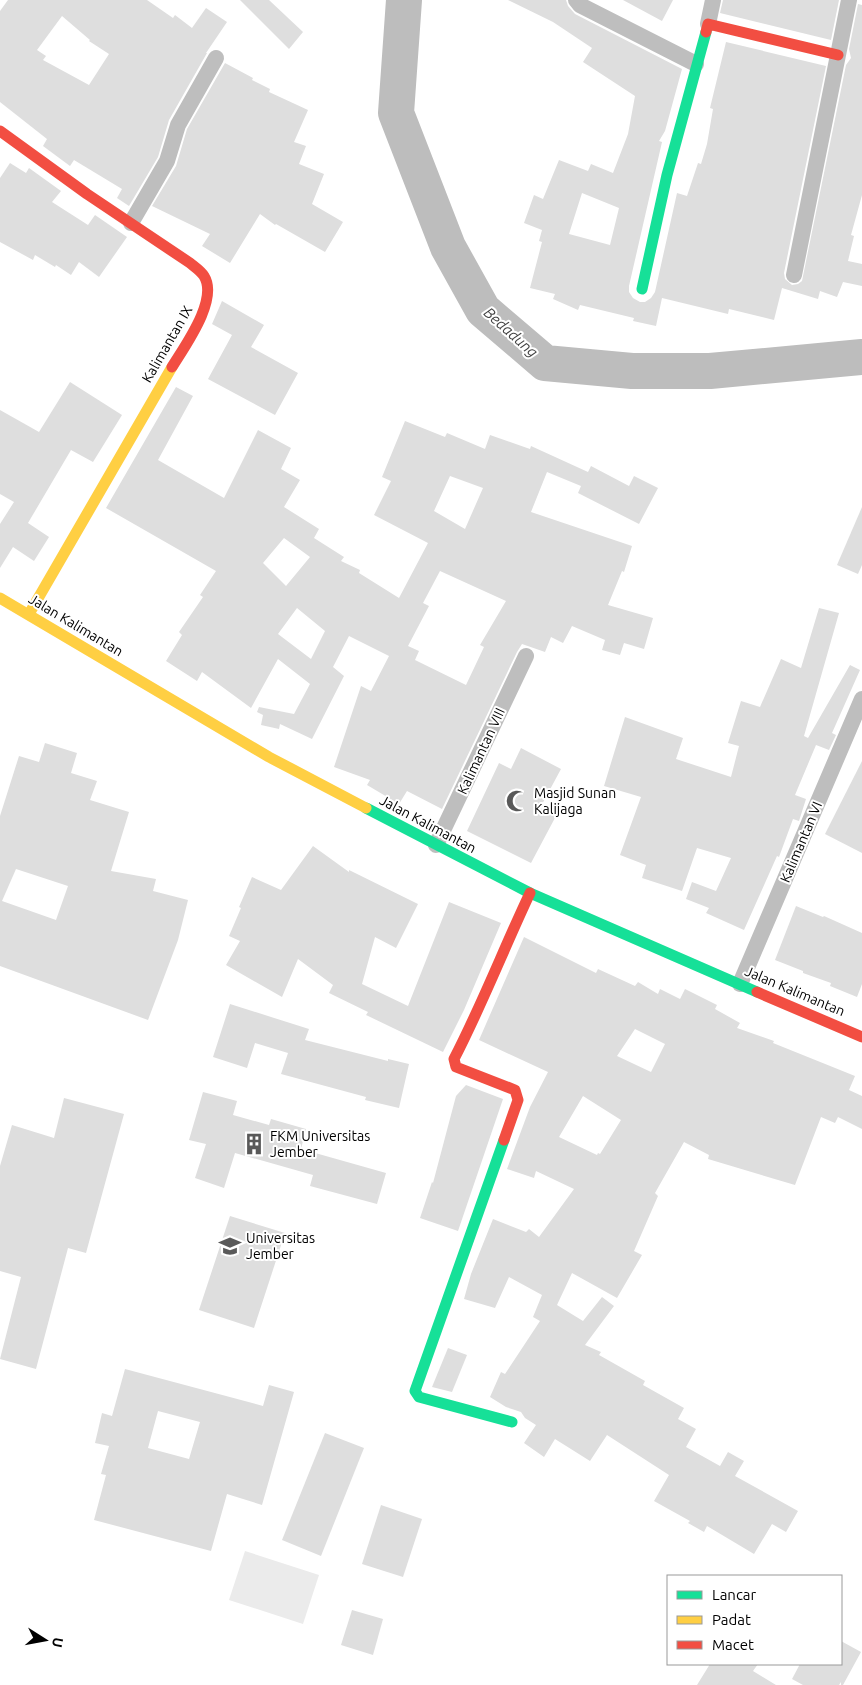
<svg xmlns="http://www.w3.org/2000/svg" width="862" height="1685" font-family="Ubuntu,sans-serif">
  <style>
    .green { fill: #ebebeb }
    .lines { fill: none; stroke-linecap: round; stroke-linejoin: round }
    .river { stroke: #bdbdbd; stroke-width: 36 }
    .building { fill: #dedede; fill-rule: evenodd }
    .street { stroke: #bebebe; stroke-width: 16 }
    .fast { stroke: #16e098; stroke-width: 11 }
    .slow { stroke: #ffcf43; stroke-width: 11 }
    .jam { stroke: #f24e42; stroke-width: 11 }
    .labels { text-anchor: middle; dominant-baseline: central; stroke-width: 4; stroke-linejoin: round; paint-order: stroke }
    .street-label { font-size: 14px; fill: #000; stroke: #fff }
    .poi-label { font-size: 14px; fill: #000; stroke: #fff; text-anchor: start }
    .water-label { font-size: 15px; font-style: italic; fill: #424242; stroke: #fff }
  </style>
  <rect width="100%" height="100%" fill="#fff"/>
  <path class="green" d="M 245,1551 L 319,1575 L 303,1624 L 229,1600 Z"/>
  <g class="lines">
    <path class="river" d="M 404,0 L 396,113 L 448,247 L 483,310 L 545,363 L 632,371 L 710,371 L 862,357"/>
  </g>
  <g class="building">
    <path d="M 8,0 L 147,0 L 173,18 L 175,15 L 192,28 L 206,8 L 227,22 L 206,53 L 207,53 L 169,120 L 158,157 L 129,206 L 117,198 L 122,189 L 74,160 L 70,166 L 43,146 L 47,139 L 0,102 L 0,11 ZM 62,16 L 90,40 L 89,41 L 109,54 L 89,85 L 43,60 L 46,56 L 37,50 Z"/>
    <path d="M 240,0 L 269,0 L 303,32 L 289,49 Z"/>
    <path d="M 508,0 L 566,0 L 568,6 L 575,14 L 682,69 L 665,131 L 659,141 L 662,142 L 629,286 L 629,292 L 633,298 L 640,302 L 645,302 L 651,298 L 655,292 L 677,193 L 687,196 L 698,163 L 701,164 L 707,144 L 713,109 L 710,108 L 726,42 L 826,66 L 784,273 L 785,279 L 792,285 L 798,284 L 802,281 L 846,65 L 851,58 L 849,49 L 858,4 L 862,5 L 862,195 L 851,235 L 854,236 L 848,261 L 862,264 L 862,286 L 843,282 L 837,297 L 820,291 L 818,299 L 782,288 L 774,320 L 729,309 L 728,314 L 662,298 L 656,326 L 633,321 L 634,318 L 580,305 L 578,310 L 553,299 L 555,294 L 530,288 L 542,242 L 539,241 L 542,230 L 524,223 L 534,195 L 543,199 L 559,160 L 588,171 L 591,164 L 613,173 L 628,134 L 635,96 L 583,62 L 592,48 L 553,22 ZM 582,193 L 619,208 L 610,245 L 569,234 Z"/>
    <path d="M 623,0 L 673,0 L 662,21 Z"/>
    <path d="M 723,0 L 839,0 L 831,40 L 720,13 Z"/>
    <path d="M 225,63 L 253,78 L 252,80 L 270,89 L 269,92 L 308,110 L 294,142 L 306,146 L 299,164 L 324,174 L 312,204 L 343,222 L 325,252 L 276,224 L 275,225 L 260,214 L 230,263 L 202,246 L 210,234 L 152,206 L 176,166 L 187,129 Z"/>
    <path d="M 10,163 L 26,173 L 29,168 L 61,191 L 52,202 L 88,225 L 95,215 L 127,237 L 99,277 L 79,262 L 71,275 L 56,265 L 55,267 L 35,255 L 33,260 L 0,242 L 0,178 Z"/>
    <path d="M 222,301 L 264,325 L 251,347 L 298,373 L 275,415 L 208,379 L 232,335 L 212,324 Z"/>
    <path d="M 70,382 L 122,415 L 93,462 L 71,450 L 28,523 L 49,537 L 34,561 L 13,547 L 0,568 L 0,524 L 14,502 L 0,494 L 0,410 L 39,432 Z"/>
    <path d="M 176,387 L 193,396 L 158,460 L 224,498 L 258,430 L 291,448 L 281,469 L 300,480 L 284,507 L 319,529 L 314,538 L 344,557 L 341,561 L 360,570 L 359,573 L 399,598 L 428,543 L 374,515 L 391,481 L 382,477 L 405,421 L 445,437 L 447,433 L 485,449 L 490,435 L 530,449 L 531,446 L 588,472 L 591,466 L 629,486 L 634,476 L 658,488 L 639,524 L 578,493 L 581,486 L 547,472 L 531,512 L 632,546 L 624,572 L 622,571 L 608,605 L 653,618 L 644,649 L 624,643 L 620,655 L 602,650 L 605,640 L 572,626 L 563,643 L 551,637 L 545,652 L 522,644 L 517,652 L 442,809 L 407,791 L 399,804 L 367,785 L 370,780 L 334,767 L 361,686 L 371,691 L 389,656 L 349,636 L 333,667 L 344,676 L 312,739 L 280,724 L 279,729 L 261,725 L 263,715 L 257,712 L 259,707 L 294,714 L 310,684 L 278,659 L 251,708 L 202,672 L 197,681 L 166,661 L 182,635 L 179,632 L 203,597 L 200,595 L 216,571 L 106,508 ZM 450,476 L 483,488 L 465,529 L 434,511 ZM 284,538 L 310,557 L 286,586 L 263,563 ZM 440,571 L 506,601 L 480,645 L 484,647 L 466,685 L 415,660 L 419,651 L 408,646 L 429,606 L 423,603 ZM 297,608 L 325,631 L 311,659 L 278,634 Z"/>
    <path d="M 862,507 L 862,565 L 858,574 L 837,565 Z"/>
    <path d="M 819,608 L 839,613 L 804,736 L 808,738 L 850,665 L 860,670 L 832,733 L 836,735 L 829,750 L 816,745 L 795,795 L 806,799 L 799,821 L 793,819 L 779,857 L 777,856 L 744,930 L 706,913 L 709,908 L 686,899 L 692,882 L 716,891 L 731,858 L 697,848 L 682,891 L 642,878 L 646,865 L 620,855 L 641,797 L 604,786 L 625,717 L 683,738 L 676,759 L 731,777 L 739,746 L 728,743 L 741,701 L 760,707 L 781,659 L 801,668 Z"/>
    <path d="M 45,743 L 77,753 L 71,773 L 97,781 L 90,800 L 129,812 L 111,871 L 156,879 L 153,891 L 188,900 L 178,940 L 148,1020 L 0,966 L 0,816 L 19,756 L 39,762 ZM 16,869 L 68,886 L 56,920 L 2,901 Z"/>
    <path d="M 521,748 L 561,769 L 540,808 L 556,816 L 531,863 L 467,831 L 499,763 L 511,769 Z"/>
    <path d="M 862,761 L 862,853 L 825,834 Z"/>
    <path d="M 313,846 L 349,872 L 349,870 L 418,904 L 396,948 L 375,937 L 362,984 L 408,1006 L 449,902 L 501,923 L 464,1010 L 443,1052 L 366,1015 L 368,1012 L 329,993 L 333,985 L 298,959 L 282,997 L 226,965 L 240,941 L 229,936 L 241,908 L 239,907 L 252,877 L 281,890 Z"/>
    <path d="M 796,906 L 823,917 L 824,916 L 862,933 L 862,984 L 857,997 L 830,986 L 831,983 L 803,973 L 803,971 L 775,960 Z"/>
    <path d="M 524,937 L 596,973 L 598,969 L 635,986 L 638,982 L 658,994 L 660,989 L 680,999 L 685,989 L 717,1005 L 715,1009 L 740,1023 L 737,1028 L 774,1041 L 773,1043 L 855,1076 L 849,1090 L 862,1096 L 862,1129 L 838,1117 L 835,1123 L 821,1117 L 795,1185 L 708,1159 L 709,1155 L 684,1142 L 655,1193 L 658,1196 L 634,1251 L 642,1255 L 617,1298 L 572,1273 L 557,1305 L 583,1321 L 602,1297 L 614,1306 L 585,1345 L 601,1352 L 599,1355 L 645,1381 L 643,1385 L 684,1408 L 678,1419 L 696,1429 L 686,1447 L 720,1466 L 728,1452 L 744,1461 L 735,1476 L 798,1511 L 786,1532 L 772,1524 L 754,1554 L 707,1526 L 704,1532 L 688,1523 L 690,1521 L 654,1501 L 669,1475 L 607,1435 L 590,1461 L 555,1439 L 544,1457 L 524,1443 L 536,1425 L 525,1418 L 521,1412 L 506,1407 L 490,1397 L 501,1372 L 505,1374 L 540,1321 L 533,1317 L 542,1295 L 509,1277 L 495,1308 L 464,1299 L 471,1274 L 493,1219 L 526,1232 L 529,1229 L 539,1237 L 574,1189 L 536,1171 L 534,1178 L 507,1169 L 530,1107 L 548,1072 L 479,1040 ZM 635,1029 L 665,1044 L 651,1072 L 617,1056 ZM 583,1096 L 621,1120 L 600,1154 L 598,1153 L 597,1155 L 559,1137 Z"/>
    <path d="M 230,1004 L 309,1029 L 305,1040 L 388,1061 L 388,1059 L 409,1064 L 399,1108 L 365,1100 L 366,1097 L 281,1074 L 288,1053 L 255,1043 L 247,1068 L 213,1057 Z"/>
    <path d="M 466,1085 L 503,1099 L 458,1231 L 420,1218 L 432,1182 L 433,1183 L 456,1096 Z"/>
    <path d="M 203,1092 L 237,1101 L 233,1115 L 269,1125 L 271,1119 L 306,1129 L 301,1149 L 386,1173 L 377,1204 L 310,1186 L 313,1175 L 235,1153 L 224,1188 L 195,1178 L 206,1144 L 189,1140 Z"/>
    <path d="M 64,1098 L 124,1114 L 86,1253 L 68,1248 L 36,1369 L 0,1359 L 21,1277 L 0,1271 L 0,1166 L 12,1125 L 54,1138 Z"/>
    <path d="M 230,1216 L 285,1233 L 254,1328 L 199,1310 Z"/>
    <path d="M 448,1348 L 467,1355 L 452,1392 L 432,1387 Z"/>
    <path d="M 125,1369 L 263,1406 L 269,1385 L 294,1392 L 262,1505 L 227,1494 L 211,1551 L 94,1520 L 106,1475 L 101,1474 L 109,1446 L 95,1443 L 102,1413 L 112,1416 ZM 158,1411 L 200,1422 L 189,1459 L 148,1448 Z"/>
    <path d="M 325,1433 L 364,1448 L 321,1556 L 282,1540 Z"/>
    <path d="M 381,1505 L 422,1519 L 403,1577 L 362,1564 Z"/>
    <path d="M 352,1610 L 383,1619 L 373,1655 L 341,1645 Z"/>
    <path d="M 841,1641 L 861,1652 L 843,1685 L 841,1685 L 841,1682 L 839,1685 L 803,1685 L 792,1679 L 800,1664 L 841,1664 Z"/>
    <path d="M 710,1664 L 758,1664 L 753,1671 L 776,1685 L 697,1685 Z"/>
  </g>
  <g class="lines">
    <g class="street">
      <path d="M 576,0 L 580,5 L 696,64"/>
      <path d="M 708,24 L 713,0"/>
      <path d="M 131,223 L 167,161 L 178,125 L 216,58"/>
      <path d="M 794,275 L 849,0"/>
      <path d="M 436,845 L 526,656"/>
      <path d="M 740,984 L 862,699"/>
    </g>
    <g class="fast">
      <path d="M 642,289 L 667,175 L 706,32"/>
      <path d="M 366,808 L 530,893 L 757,992"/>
      <path d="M 504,1140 L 415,1391 L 419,1397 L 512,1422"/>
    </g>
    <g class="slow">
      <path d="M 0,598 L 269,757 L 366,808"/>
      <path d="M 29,614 L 172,367"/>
    </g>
    <g class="jam">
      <path d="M 706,32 L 708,24 L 838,55"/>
      <path d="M 0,131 L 87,194 L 190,263 C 195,267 201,271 204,276 C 219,300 184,347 172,367"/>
      <path d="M 757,992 L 862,1037"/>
      <path d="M 504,1140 L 518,1100 L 515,1090 L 456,1067 L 454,1059 C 482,1005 504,948 530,893"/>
    </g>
  </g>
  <defs>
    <g id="mosque-bare" transform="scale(1.725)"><path d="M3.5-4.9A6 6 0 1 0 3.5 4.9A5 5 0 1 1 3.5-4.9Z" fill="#595959" stroke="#fff" stroke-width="2.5" paint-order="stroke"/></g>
    <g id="building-bare" transform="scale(1.725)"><path d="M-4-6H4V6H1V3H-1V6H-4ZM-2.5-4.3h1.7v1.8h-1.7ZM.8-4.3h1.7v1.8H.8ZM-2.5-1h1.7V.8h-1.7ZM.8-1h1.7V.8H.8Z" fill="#595959" stroke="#fff" stroke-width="2.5" paint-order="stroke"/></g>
    <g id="university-bare" transform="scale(1.725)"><path d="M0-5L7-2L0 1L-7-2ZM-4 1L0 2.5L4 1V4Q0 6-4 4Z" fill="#595959" stroke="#fff" stroke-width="2.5" paint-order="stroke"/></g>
  </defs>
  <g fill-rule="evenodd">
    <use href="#mosque-bare" x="517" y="801"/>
    <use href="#building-bare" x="254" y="1144"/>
    <use href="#university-bare" x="230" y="1246"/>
  </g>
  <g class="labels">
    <g class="street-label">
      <text transform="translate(167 344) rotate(-60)">Kalimantan IX</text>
      <text transform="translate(76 625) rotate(31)">Jalan Kalimantan</text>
      <text transform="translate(481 751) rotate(-65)">Kalimantan VIII</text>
      <text transform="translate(428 824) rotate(28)">Jalan Kalimantan</text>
      <text transform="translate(801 842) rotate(-67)">Kalimantan VI</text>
      <text transform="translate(795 991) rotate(23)">Jalan Kalimantan</text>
    </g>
    <g class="poi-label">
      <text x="534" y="793">Masjid Sunan<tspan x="534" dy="16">Kalijaga</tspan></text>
      <text x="270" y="1136">FKM Universitas<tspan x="270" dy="16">Jember</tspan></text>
      <text x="246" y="1238">Universitas<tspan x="246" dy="16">Jember</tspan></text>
    </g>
    <g class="water-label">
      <text transform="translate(511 332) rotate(42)">Bedadung</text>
    </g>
  </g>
  <rect x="667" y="1575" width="175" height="90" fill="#ffffff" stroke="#999999"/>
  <rect x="677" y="1591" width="25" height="8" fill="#16e098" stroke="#999999"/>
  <text x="712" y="1600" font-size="15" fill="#000000">Lancar</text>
  <rect x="677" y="1616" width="25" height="8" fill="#ffcf43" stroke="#999999"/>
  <text x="712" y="1625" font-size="15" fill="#000000">Padat</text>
  <rect x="677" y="1641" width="25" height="8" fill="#f24e42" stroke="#999999"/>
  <text x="712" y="1650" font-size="15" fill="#000000">Macet</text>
  <g transform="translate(45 1640) rotate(101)" stroke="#ffffff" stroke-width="4" paint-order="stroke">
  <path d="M0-4L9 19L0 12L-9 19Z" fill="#000000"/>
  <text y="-8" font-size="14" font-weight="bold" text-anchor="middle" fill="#000000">U</text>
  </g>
</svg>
